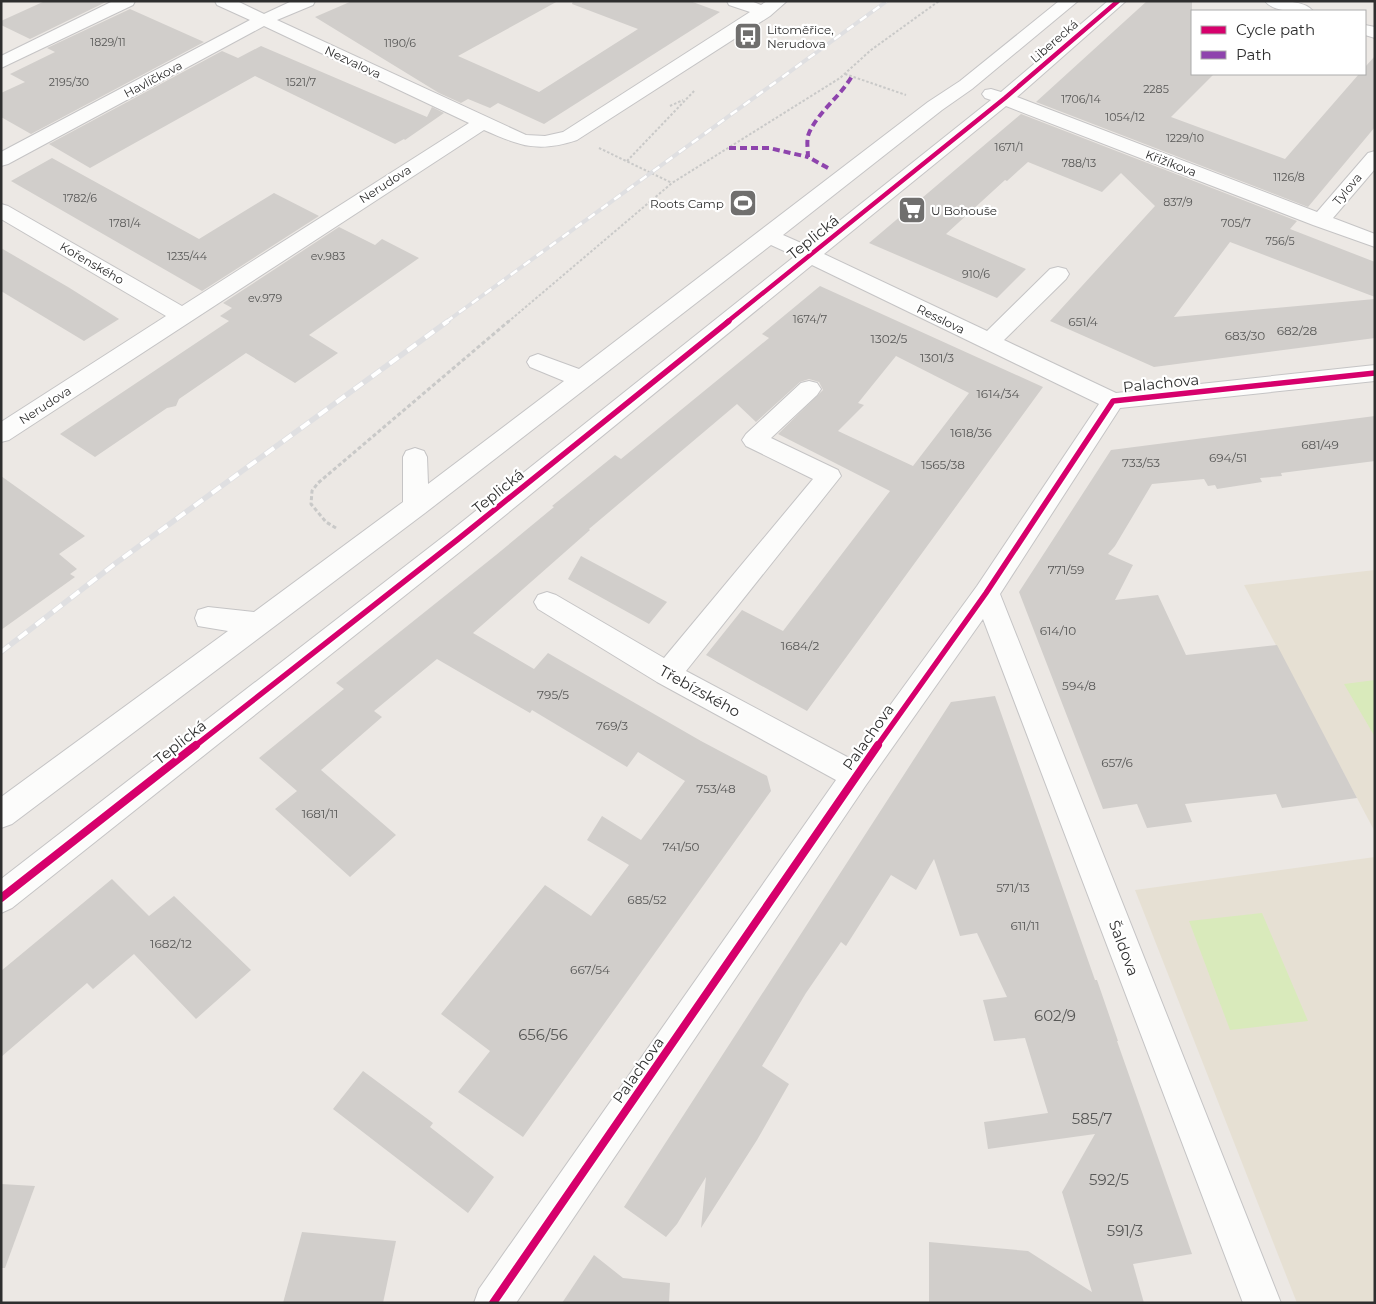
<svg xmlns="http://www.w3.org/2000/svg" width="1376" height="1304" font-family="Montserrat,sans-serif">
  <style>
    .education { fill: #e6e0d3 }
    .pitch { fill: #d9eabb }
    .building { fill: #d1cecb; fill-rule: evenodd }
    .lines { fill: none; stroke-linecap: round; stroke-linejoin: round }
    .minor-casing { stroke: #c5c4c5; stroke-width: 2 }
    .path-far1 { stroke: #c9c9c8; stroke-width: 2; stroke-dasharray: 2.5 2; stroke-linecap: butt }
    .path { stroke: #c9c9c8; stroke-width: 3; stroke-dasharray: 4 2.5; stroke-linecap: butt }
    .minor { fill: #fcfcfb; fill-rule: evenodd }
    .rail-far1-casing { stroke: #dfdfe1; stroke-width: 4 }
    .rail-casing { stroke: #dfdfe1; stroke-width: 5.5 }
    .rail-far1 { stroke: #fff; stroke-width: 2.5; stroke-dasharray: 8; stroke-linecap: butt }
    .rail { stroke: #fff; stroke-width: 4; stroke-dasharray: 11; stroke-linecap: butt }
    .quiet { stroke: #8e44ad; stroke-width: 4; stroke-dasharray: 7 4; stroke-linecap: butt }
    .cycleway-far2-casing { stroke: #fff; stroke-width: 6 }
    .cycleway-far1-casing { stroke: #fff; stroke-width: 9 }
    .cycleway-casing { stroke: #fff; stroke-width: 11 }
    .cycleway-far2 { stroke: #d6006c; stroke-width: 4.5 }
    .cycleway-far1 { stroke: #d6006c; stroke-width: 5.5 }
    .cycleway { stroke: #d6006c; stroke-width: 8 }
    .labels { text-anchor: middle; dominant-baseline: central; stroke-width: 4.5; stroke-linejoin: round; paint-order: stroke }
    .far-number-label { font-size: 11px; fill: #585857 }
    .far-poi-label { font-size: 12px; fill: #2e2e2e; stroke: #fff; text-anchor: start }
    .far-street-label { font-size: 12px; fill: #2e2e2e; stroke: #fff }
    .number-label { font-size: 12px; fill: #585857 }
    .street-label { font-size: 15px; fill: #2e2e2e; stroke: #fff }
    .near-number-label { font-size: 15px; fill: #585857 }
  </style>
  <rect width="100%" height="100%" fill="#ece8e4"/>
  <g class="education">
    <path d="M 1375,570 L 1375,832 L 1244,585 Z"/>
    <path d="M 1375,857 L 1375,1303 L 1297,1303 L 1135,890 Z"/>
  </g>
  <g class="pitch">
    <path d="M 1375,680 L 1375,737 L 1344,684 Z"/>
    <path d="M 1262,913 L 1308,1021 L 1230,1030 L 1189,921 Z"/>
  </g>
  <g class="building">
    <path d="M 45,1 L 108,1 L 30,39 L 1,25 L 1,21 Z"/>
    <path d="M 352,1 L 558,1 L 458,56 L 539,92 L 638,29 L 572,4 L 573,1 L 690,1 L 720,12 L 544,124 L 498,103 L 490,108 L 468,99 L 461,103 L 439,93 L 315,17 Z"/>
    <path d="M 1147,1 L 1192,1 L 1192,74 L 1214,74 L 1171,117 L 1285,159 L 1359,74 L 1365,74 L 1365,67 L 1375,56 L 1375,127 L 1308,207 L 1036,102 Z"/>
    <path d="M 130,9 L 204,42 L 31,134 L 1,117 L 1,93 L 25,82 L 10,74 L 55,52 L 47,48 Z"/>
    <path d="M 261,46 L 427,117 L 432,107 L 444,113 L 405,140 L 404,139 L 395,144 L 255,76 L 90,168 L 49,144 L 222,51 L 238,58 Z"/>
    <path d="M 1021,114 L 1297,221 L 1290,229 L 1375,262 L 1375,297 L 1230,242 L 1174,317 L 1375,299 L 1375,338 L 1154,367 L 1050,321 L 1155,206 L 1121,173 L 1102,192 L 1028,162 L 1007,181 L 1005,180 L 946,234 L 1026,269 L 997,298 L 869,243 Z"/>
    <path d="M 52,158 L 199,239 L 274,193 L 319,216 L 202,291 L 11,181 Z"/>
    <path d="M 339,227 L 375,245 L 382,239 L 419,258 L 309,335 L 338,353 L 295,383 L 246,353 L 179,399 L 176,406 L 167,408 L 95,457 L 60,434 L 229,321 L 220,316 L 232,308 L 223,303 Z"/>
    <path d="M 1,248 L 68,287 L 119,319 L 84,341 L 1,291 Z"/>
    <path d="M 820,286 L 1043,387 L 807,711 L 706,655 L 742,610 L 783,631 L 890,491 L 778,434 L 823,390 L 819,382 L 809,379 L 800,382 L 756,422 L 737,404 L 589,529 L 590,530 L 473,633 L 534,669 L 548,653 L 701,741 L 767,776 L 771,791 L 523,1137 L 458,1092 L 490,1051 L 441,1014 L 545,885 L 591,916 L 629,865 L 587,840 L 602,816 L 641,840 L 685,781 L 638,752 L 627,767 L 532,710 L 530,713 L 437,659 L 374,711 L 382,717 L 321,770 L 396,835 L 350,877 L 275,809 L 297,791 L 259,758 L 344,689 L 336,683 L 496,555 L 554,507 L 552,506 L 615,455 L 621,459 L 769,338 L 762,334 ZM 896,356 L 969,393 L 913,466 L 838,431 L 864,405 L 858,403 Z"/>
    <path d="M 1375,416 L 1375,461 L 1281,473 L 1282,476 L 1260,478 L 1262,482 L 1217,489 L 1215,485 L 1208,486 L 1204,479 L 1152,484 L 1115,546 L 1108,554 L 1133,565 L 1115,600 L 1158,595 L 1186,655 L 1277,645 L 1357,798 L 1282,808 L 1276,794 L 1185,804 L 1192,822 L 1147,828 L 1137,804 L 1103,809 L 1019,592 L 1111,450 Z"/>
    <path d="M 1,476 L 85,536 L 59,554 L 77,569 L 70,574 L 75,577 L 1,630 Z"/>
    <path d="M 581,556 L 667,602 L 649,624 L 568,579 Z"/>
    <path d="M 995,696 L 1095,980 L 1097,980 L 1118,1041 L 1117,1041 L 1192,1254 L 1133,1264 L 1144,1303 L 929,1303 L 929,1242 L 1028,1251 L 1092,1292 L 1062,1192 L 1095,1134 L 988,1149 L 984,1122 L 1048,1113 L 1025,1038 L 994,1041 L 983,1000 L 1007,997 L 977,933 L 960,936 L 934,859 L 916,890 L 891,875 L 846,946 L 841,942 L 806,993 L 762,1066 L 789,1084 L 757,1140 L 701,1228 L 706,1177 L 677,1224 L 666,1237 L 624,1207 L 951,702 Z"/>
    <path d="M 112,879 L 149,916 L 174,896 L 251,970 L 196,1019 L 134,954 L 93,989 L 87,983 L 1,1057 L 1,971 Z"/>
    <path d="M 363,1071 L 433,1123 L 430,1127 L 494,1177 L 468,1213 L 333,1109 Z"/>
    <path d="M 1,1184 L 35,1186 L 5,1268 L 1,1268 Z"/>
    <path d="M 302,1232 L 396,1241 L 383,1303 L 283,1303 Z"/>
    <path d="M 594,1255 L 623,1278 L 670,1283 L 669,1303 L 562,1303 Z"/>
  </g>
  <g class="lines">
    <g class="minor-casing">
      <g id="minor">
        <path d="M 113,1 L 135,1 L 133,5 L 1,68 L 1,56 Z"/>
        <path d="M 215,1 L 237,1 L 264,14 L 292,1 L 315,1 L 313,5 L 277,20 L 526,135 L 545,136 L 563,132 L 750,12 L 729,5 L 727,1 L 751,1 L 761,5 L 767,1 L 787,1 L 770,16 L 577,140 C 538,153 520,146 484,130 L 9,440 L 1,442 L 1,422 L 166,316 L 1,219 L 1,204 L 8,206 L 182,306 L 469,123 L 264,26 L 8,164 L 1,166 L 1,152 L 250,20 L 217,5 Z"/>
        <path d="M 1059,1 L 1078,1 L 972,89 L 942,110 L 783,235 L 808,246 L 991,100 L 985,98 L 982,94 L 985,90 L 991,89 L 1001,92 L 1108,1 L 1126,1 L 1017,97 L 1317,212 L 1368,153 L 1375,151 L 1375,169 L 1333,218 L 1375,234 L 1375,247 L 1313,225 L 1006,106 L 824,254 L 987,331 L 1050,269 L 1058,267 L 1066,269 L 1069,274 L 1066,279 L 1004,340 L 1116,393 L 1375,365 L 1375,381 L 1120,408 L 1000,594 L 1281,1303 L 1243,1303 L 983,619 L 866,785 L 516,1303 L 474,1303 L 479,1289 L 836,780 L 657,682 L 538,609 L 534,602 L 538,595 L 547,592 L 556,595 L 664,658 L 813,479 L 746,446 L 742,440 L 746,434 L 801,383 L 809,381 L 817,383 L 821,389 L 817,395 L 771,438 L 838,470 L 841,476 L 686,671 L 851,759 L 977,586 L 1099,404 L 812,265 L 466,547 L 12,908 L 1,913 L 1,879 L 448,533 L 795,256 L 771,245 L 425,513 L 12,824 L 1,828 L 1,797 L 228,631 L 198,626 L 195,618 L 198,610 L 208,607 L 254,612 L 403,502 L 403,457 L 406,451 L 415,448 L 424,451 L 427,457 L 428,484 L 564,381 L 530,367 L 527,362 L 530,357 L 538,354 L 579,369 L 928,102 L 960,81 Z"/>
        <path d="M 1265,1 C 1279,1 1305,0 1313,11 C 1300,12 1274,13 1265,1 Z"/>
        <path d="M 1365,25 L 1375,27 L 1375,38 L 1365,35 Z"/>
      </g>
    </g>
    <g class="path-far1">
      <path d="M 845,74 L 906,95"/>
      <path d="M 670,106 L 683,100"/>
      <path d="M 599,148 L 672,183"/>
      <path d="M 627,161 L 695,90"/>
      <path d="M 508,322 L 672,183 L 840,78 L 871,50 L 939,1"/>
    </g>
    <path class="path" d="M 336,528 L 326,522 L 311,504 L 312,491 L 318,483 L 509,321"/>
    <use href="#minor" class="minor"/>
    <g class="rail-far1-casing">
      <path id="rail-far1" d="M 446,322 L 887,1"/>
    </g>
    <g class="rail-casing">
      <path id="rail" d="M 1,652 L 116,563 L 448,321"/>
    </g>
    <use href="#rail-far1" class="rail-far1"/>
    <use href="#rail" class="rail"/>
    <g class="quiet">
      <path d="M 729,148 L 769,148 L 808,157"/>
      <path d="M 828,168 L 808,157 C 808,150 806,140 809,133 C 818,112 840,97 852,76"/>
    </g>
    <g class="cycleway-far2-casing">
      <path id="cycleway-far2" d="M 727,322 L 1005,98 L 1118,1"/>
    </g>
    <g class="cycleway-far1-casing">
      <g id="cycleway-far1">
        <path d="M 195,746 L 457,540 L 729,321"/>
        <path d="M 877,746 L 986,593 L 1113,401 L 1375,373"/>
      </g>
    </g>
    <g class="cycleway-casing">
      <g id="cycleway">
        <path d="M 1,898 L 196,745"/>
        <path d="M 493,1303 L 878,745"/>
      </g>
    </g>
    <use href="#cycleway-far2" class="cycleway-far2"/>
    <use href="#cycleway-far1" class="cycleway-far1"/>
    <use href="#cycleway" class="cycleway"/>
  </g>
  <defs>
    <g id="bus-square" transform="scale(1.4375)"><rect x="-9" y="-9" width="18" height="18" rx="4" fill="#706f6e" stroke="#fff"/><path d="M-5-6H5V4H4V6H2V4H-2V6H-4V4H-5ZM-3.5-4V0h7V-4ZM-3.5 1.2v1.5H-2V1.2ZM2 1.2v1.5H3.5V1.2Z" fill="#fff"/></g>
    <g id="stadium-square" transform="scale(1.4375)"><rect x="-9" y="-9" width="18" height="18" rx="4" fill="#706f6e" stroke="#fff"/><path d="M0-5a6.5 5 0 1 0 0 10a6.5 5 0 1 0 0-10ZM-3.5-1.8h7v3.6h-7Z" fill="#fff"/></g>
    <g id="supermarket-square" transform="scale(1.4375)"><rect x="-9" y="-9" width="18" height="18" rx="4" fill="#706f6e" stroke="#fff"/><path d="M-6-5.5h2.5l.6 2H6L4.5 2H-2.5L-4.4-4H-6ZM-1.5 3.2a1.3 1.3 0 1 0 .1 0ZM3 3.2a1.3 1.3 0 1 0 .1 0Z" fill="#fff"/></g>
  </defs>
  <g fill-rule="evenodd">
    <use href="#bus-square" x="748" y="36"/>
    <use href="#stadium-square" x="743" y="203"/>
    <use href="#supermarket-square" x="912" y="210"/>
  </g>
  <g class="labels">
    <g class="far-number-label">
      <text x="108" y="42">1829/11</text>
      <text x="400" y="43">1190/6</text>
      <text x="69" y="82">2195/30</text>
      <text x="301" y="82">1521/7</text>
      <text x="1156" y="89">2285</text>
      <text x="1081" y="99">1706/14</text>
      <text x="1125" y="117">1054/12</text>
      <text x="1185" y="138">1229/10</text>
      <text x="1009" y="147">1671/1</text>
      <text x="1079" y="163">788/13</text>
      <text x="1289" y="177">1126/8</text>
      <text x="80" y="198">1782/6</text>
      <text x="1178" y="202">837/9</text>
      <text x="125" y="223">1781/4</text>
      <text x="1236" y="223">705/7</text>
      <text x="1280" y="241">756/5</text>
      <text x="187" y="256">1235/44</text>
      <text x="328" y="256">ev.983</text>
      <text x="976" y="274">910/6</text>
      <text x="265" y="298">ev.979</text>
      <text x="810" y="319">1674/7</text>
    </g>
    <g class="far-poi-label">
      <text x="767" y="29">Litoměřice,<tspan x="767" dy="14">Nerudova</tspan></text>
      <text x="724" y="203" text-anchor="end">Roots Camp</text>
      <text x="931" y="210">U Bohouše</text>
    </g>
    <g class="far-street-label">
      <text transform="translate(1054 41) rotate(-41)">Liberecká</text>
      <text transform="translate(353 62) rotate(25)">Nezvalova</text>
      <text transform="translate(153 79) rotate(-28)">Havlíčkova</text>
      <text transform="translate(1171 163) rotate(21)">Křižíkova</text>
      <text transform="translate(385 184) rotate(-33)">Nerudova</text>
      <text transform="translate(1347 189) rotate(-50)">Tylova</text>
      <text transform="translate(92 263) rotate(30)">Kořenského</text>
      <text transform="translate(941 319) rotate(26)">Resslova</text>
      <text transform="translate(45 405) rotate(-33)">Nerudova</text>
    </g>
    <g class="number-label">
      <text x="1083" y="321">651/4</text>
      <text x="1297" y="330">682/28</text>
      <text x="1245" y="335">683/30</text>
      <text x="889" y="338">1302/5</text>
      <text x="937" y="357">1301/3</text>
      <text x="998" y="393">1614/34</text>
      <text x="971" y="432">1618/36</text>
      <text x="1320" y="444">681/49</text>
      <text x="1228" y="457">694/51</text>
      <text x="1141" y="462">733/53</text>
      <text x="943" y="464">1565/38</text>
      <text x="1066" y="569">771/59</text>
      <text x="1058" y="630">614/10</text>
      <text x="800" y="645">1684/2</text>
      <text x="1079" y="685">594/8</text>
      <text x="553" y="694">795/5</text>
      <text x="612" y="725">769/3</text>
      <text x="1117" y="762">657/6</text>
      <text x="716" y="788">753/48</text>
      <text x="320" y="813">1681/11</text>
      <text x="681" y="846">741/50</text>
      <text x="1013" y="887">571/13</text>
      <text x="647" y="899">685/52</text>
      <text x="1025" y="925">611/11</text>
      <text x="171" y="943">1682/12</text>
      <text x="590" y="969">667/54</text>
    </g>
    <g class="street-label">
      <text transform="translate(813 237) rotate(-39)">Teplická</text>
      <text transform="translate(1161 383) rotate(-6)">Palachova</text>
      <text transform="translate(498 491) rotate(-39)">Teplická</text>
      <text transform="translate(700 691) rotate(29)">Třebízského</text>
      <text transform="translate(868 737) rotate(-55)">Palachova</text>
      <text transform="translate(180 742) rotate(-38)">Teplická</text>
      <text transform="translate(1124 948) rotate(69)">Šaldova</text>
      <text transform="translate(638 1070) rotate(-55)">Palachova</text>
    </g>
    <g class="near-number-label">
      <text x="1055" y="1015">602/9</text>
      <text x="543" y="1034">656/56</text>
      <text x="1092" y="1118">585/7</text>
      <text x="1109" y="1179">592/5</text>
      <text x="1125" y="1230">591/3</text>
    </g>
  </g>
  <rect width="1376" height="1304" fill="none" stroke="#2e2e2e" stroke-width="5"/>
  <rect x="1191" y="10" width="175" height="65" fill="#ffffff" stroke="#ababab"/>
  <rect x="1201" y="26" width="25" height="8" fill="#d6006c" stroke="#ababab"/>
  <text x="1236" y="35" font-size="15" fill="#2e2e2e">Cycle path</text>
  <rect x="1201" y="51" width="25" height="8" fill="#8e44ad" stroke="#ababab"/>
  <text x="1236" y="60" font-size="15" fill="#2e2e2e">Path</text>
</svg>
